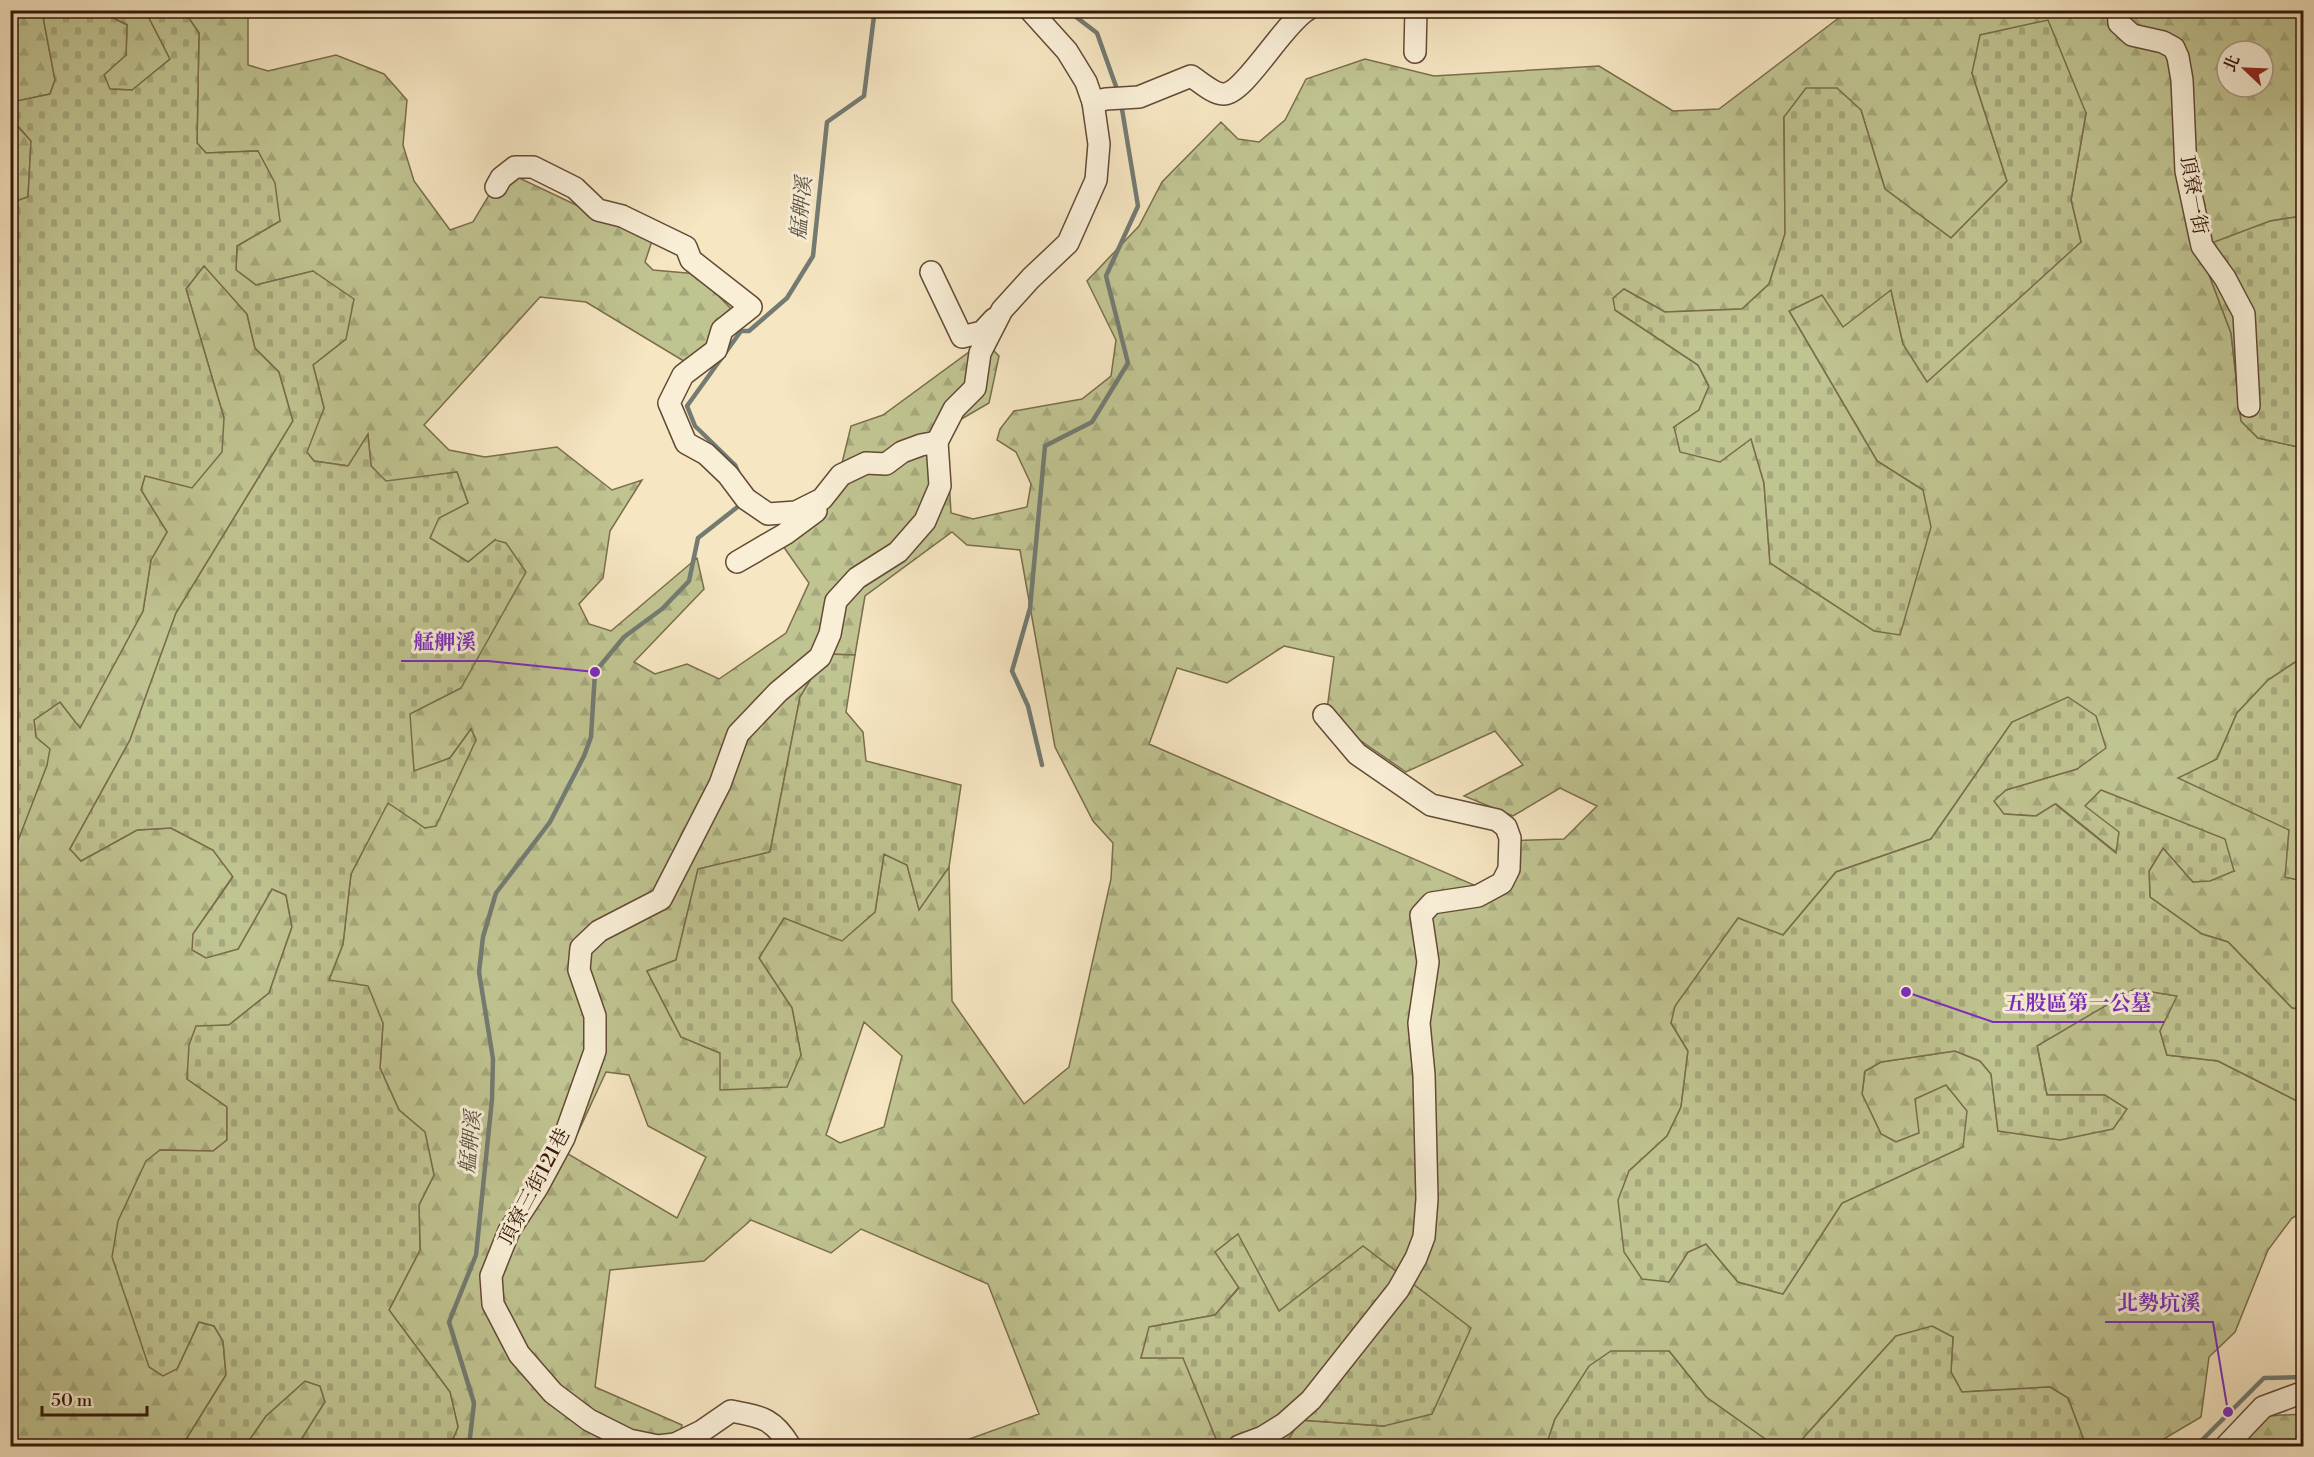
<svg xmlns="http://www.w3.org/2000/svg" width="2314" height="1457" font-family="'Libre Bodoni','Noto Serif TC',serif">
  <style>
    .forest { fill: url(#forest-firs); stroke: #7a6d4c; stroke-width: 1.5; fill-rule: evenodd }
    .cemetery { fill: url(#cemetery-stones); stroke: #7a6d4c; stroke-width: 1.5 }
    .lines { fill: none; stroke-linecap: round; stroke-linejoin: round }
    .stream { stroke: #737b72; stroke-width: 4.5 }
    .minor-casing { stroke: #644a36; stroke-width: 24 }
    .minor { stroke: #f9efd7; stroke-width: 21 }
    .labels { text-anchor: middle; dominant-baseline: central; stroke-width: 6; stroke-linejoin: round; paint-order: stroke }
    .street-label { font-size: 20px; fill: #331607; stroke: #f9efd7 }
    .water-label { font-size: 21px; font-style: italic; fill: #585145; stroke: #f9efd7 }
    .leader { fill: none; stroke: #7b2cbf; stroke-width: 2 }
    .callout-dot { fill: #7b2cbf; stroke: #f9efd7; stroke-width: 2 }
    .callout-label { font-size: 21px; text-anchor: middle; font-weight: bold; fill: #7b2cbf; stroke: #f9efd7; stroke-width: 6; stroke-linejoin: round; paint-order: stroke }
  </style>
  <defs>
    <pattern id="forest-firs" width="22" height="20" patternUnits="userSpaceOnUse" patternTransform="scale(1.5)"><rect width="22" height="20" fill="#c0c491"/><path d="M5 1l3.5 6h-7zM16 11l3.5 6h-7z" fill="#a5a87c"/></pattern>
    <pattern id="cemetery-stones" width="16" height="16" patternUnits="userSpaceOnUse" patternTransform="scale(1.5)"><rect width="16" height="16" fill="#c0c491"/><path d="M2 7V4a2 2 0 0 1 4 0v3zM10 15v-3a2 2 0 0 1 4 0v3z" fill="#a5a87c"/></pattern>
  </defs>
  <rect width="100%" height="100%" fill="#f6e6c2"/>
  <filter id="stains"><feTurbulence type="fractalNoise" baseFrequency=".00333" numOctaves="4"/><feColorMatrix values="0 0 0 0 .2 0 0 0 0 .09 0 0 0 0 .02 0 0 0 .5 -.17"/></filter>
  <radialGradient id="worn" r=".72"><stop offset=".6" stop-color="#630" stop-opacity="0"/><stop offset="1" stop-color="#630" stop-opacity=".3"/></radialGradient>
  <g class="forest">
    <path d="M 1905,10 L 1911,13 L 1917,10 L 2303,11 L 2303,216 L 2270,221 L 2205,264 L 2231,333 L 2241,421 L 2258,438 L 2303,448 L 2303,657 L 2268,680 L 2237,713 L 2217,759 L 2289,830 L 2286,877 L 2303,881 L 2303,1010 L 2292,1008 L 2228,942 L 2202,934 L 2150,897 L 2149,871 L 2163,848 L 2193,882 L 2234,871 L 2119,833 L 2117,853 L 2056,804 L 2036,816 L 2003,814 L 1993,801 L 2006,790 L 2077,769 L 2012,722 L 1931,839 L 1836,872 L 1783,935 L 1671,1023 L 1688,1051 L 1681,1107 L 1667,1136 L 1629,1171 L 1669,1282 L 1688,1252 L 1706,1244 L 1738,1282 L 1783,1294 L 1842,1203 L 1963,1147 L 1919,1133 L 1896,1142 L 1881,1134 L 1862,1094 L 1865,1071 L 1881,1062 L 1955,1051 L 1980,1061 L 1991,1074 L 1998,1131 L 2105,1095 L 2047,1095 L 2037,1045 L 2134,989 L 2178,996 L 2160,1031 L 2167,1055 L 2218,1061 L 2303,1104 L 2303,1212 L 2292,1218 L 2268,1250 L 2235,1332 L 2209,1357 L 2201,1417 L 2152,1446 L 2086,1446 L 2068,1398 L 2050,1387 L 1962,1392 L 1951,1372 L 1953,1337 L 1896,1336 L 1796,1446 L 1775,1446 L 1706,1397 L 1669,1351 L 1555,1419 L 1546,1446 L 1285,1446 L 1299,1420 L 1384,1426 L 1279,1311 L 1239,1287 L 1215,1315 L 1150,1327 L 1141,1358 L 1183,1357 L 1219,1446 L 950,1446 L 1039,1414 L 988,1284 L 861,1229 L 831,1253 L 751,1220 L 704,1261 L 610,1270 L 595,1387 L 682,1425 L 677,1446 L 450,1446 L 458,1427 L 450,1392 L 389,1310 L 420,1250 L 419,1205 L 434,1175 L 425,1133 L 399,1110 L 380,1068 L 383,1023 L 329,980 L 343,944 L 351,874 L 388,802 L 425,828 L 476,740 L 471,729 L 450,758 L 414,772 L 409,714 L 461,688 L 495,540 L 468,562 L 430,538 L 438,518 L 468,503 L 457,472 L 386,482 L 371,466 L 368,436 L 349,466 L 314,461 L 306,452 L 324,408 L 313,365 L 346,339 L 313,271 L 256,285 L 236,270 L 237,246 L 280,221 L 258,151 L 206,153 L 197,143 L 199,33 L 184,11 L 248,11 L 248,65 L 268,71 L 336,55 L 384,74 L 407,100 L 403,145 L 414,181 L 450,230 L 473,222 L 501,175 L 513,175 L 652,241 L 645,262 L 653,270 L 698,274 L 732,310 L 733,323 L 687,363 L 586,302 L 540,297 L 424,425 L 449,450 L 485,457 L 557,447 L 612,490 L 642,480 L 610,531 L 603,578 L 579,604 L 589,624 L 611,631 L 697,558 L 704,589 L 634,662 L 655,674 L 687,664 L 719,679 L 786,633 L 809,583 L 783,546 L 836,488 L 851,426 L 883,415 L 984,341 L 999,356 L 989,403 L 946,428 L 951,513 L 973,519 L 1027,507 L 1031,484 L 1016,452 L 997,440 L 1000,429 L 1014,411 L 1082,399 L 1111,376 L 1116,340 L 1087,281 L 1139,226 L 1162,182 L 1221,122 L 1238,139 L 1259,142 L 1285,120 L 1306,79 L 1365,59 L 1434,76 L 1599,66 L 1673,111 L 1719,109 L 1848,11 ZM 2227,51 L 2263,51 L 2263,87 L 2227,87 ZM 1972,73 L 2086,113 L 2071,200 L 2081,242 L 1903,344 L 1891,290 L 1822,295 L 1789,311 L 1877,461 L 1923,490 L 1770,563 L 1764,483 L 1751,438 L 1674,427 L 1699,410 L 1709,387 L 1698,365 L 1615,310 L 1624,289 L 1665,312 L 1742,309 L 1769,284 L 1785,234 L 1784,117 L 1861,110 L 1885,189 L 1951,238 L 2007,181 ZM 952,532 L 967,545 L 1020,550 L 1055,747 L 1093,821 L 1113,843 L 1111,879 L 1069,1067 L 1024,1104 L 952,1001 L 949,867 L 919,909 L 907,865 L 884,854 L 875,912 L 784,918 L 759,958 L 792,1008 L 801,1055 L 720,1053 L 681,1037 L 647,971 L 676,960 L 698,869 L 770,852 L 800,697 L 826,654 L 855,655 L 865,596 ZM 1284,646 L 1334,657 L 1326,717 L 1406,772 L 1495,731 L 1523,765 L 1464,796 L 1513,816 L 1560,788 L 1597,806 L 1564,839 L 1504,841 L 1499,896 L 1149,744 L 1177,668 L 1227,683 ZM 864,1022 L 902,1056 L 884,1127 L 840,1143 L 826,1135 ZM 606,1072 L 629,1075 L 648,1126 L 706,1157 L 677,1218 L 568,1154 Z"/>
    <path d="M 11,11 L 47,11 L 43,17 L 55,80 L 50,94 L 17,101 L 11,93 Z"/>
    <path d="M 104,11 L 149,11 L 148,16 L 170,59 L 133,90 L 109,89 L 104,74 L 126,55 L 127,25 L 105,13 Z"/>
    <path d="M 10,118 L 31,141 L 28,197 L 11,203 Z"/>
    <path d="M 204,265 L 247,314 L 255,348 L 279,372 L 293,421 L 176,613 L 130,740 L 70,849 L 81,861 L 137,830 L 171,828 L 213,850 L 233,876 L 193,934 L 238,949 L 272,889 L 286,895 L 292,927 L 269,993 L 229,1025 L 196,1027 L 187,1079 L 227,1107 L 227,1140 L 213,1151 L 160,1150 L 177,1369 L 199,1322 L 214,1326 L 223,1341 L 226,1375 L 182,1446 L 11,1446 L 10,859 L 47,765 L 36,737 L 34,720 L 60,702 L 80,727 L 143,611 L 151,560 L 167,532 L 141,490 L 145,475 L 224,418 L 186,289 Z"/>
    <path d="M 305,1381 L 320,1386 L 325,1402 L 297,1446 L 245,1446 L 266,1416 Z"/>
    <path d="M 2303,1414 L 2303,1446 L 2227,1446 L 2248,1417 Z"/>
  </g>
  <g class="cemetery">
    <path d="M 47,10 L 104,11 L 105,14 L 127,25 L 126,55 L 104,75 L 110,89 L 132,90 L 170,59 L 148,16 L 149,11 L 184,11 L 199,33 L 197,143 L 206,153 L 258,151 L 275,183 L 280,221 L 237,246 L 236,270 L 256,285 L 313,271 L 354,299 L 346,339 L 313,365 L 324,408 L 307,452 L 314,461 L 348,466 L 368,434 L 371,466 L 386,481 L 457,472 L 468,503 L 439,518 L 430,538 L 468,562 L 495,540 L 506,543 L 526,572 L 461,688 L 410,714 L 414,771 L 450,758 L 471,729 L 476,740 L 436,826 L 425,828 L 388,803 L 351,874 L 343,944 L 329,980 L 368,986 L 383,1023 L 380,1068 L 399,1110 L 425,1132 L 434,1175 L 419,1205 L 420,1250 L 389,1310 L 450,1392 L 458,1427 L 450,1446 L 297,1446 L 325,1402 L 320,1386 L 305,1381 L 266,1416 L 245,1446 L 182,1446 L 226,1375 L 223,1341 L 214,1326 L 199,1322 L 177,1369 L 163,1376 L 149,1367 L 112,1257 L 118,1221 L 146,1161 L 160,1150 L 213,1151 L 227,1140 L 227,1107 L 187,1079 L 189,1045 L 196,1026 L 229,1025 L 269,993 L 292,927 L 286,895 L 272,889 L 238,949 L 206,958 L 192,950 L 193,934 L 233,877 L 213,850 L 171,828 L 137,830 L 81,861 L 70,849 L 130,740 L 176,613 L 293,421 L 279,372 L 255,348 L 247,314 L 204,266 L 186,289 L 224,418 L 222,452 L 192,488 L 145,476 L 141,490 L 167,532 L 151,560 L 143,611 L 80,728 L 60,702 L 34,720 L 36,737 L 50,749 L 47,765 L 11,859 L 10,203 L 28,197 L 31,141 L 11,118 L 10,93 L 17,101 L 50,94 L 55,80 L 43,17 Z"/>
    <path d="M 2048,20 L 2086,113 L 2071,200 L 2081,242 L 1927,382 L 1903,344 L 1891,290 L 1843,327 L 1822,295 L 1789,311 L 1877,461 L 1923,490 L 1931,527 L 1900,635 L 1874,631 L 1770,563 L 1764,483 L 1751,439 L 1720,462 L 1680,452 L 1674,427 L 1699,410 L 1709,386 L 1698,365 L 1615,310 L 1613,298 L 1624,289 L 1665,312 L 1742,309 L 1769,284 L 1785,234 L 1784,117 L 1806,88 L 1837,88 L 1861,110 L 1885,189 L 1951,238 L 2007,181 L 1972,73 L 1980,35 Z"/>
    <path d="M 2303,216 L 2303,448 L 2258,438 L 2241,421 L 2231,333 L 2205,264 L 2214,242 L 2270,221 Z"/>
    <path d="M 826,654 L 855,655 L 846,712 L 863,732 L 866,761 L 961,785 L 949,867 L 919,910 L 907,865 L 884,854 L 875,912 L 842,941 L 784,918 L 759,958 L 792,1008 L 801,1055 L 787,1087 L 720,1090 L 720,1053 L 681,1037 L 647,971 L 676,960 L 698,869 L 770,852 L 800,697 Z"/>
    <path d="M 2303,657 L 2303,881 L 2285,877 L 2289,830 L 2178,778 L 2217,759 L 2237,713 L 2268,680 Z"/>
    <path d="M 2068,697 L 2096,716 L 2106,748 L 2077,769 L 2006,790 L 1994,801 L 2004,814 L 2036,816 L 2055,804 L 2116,853 L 2119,832 L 2085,806 L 2101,790 L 2225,839 L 2234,871 L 2210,881 L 2193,882 L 2163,848 L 2149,871 L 2150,897 L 2202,934 L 2228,942 L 2292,1008 L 2303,1010 L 2303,1104 L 2218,1061 L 2167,1055 L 2160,1031 L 2177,996 L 2134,989 L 2037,1046 L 2047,1095 L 2105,1095 L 2127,1109 L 2113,1129 L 2060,1140 L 1998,1131 L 1991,1074 L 1980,1061 L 1955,1051 L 1881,1062 L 1865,1071 L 1862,1094 L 1881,1134 L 1896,1142 L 1919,1133 L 1915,1099 L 1946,1085 L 1967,1111 L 1963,1147 L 1842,1203 L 1783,1294 L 1738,1282 L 1706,1244 L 1688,1252 L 1669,1282 L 1642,1279 L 1624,1252 L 1618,1200 L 1629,1171 L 1667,1136 L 1681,1107 L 1688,1051 L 1671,1023 L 1675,1006 L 1738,918 L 1783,935 L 1836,872 L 1931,839 L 2012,722 Z"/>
    <path d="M 1238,1234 L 1279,1311 L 1363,1246 L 1471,1328 L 1432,1414 L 1384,1426 L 1300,1420 L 1285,1446 L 1219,1446 L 1183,1358 L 1141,1358 L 1149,1327 L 1215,1315 L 1239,1288 L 1215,1252 Z"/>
    <path d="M 1932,1326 L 1953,1337 L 1951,1372 L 1962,1392 L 2050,1387 L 2068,1398 L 2086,1446 L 1796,1446 L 1896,1336 Z"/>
    <path d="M 1611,1351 L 1669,1351 L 1706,1397 L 1775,1446 L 1546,1446 L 1555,1419 L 1589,1366 Z"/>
  </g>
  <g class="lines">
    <g class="stream">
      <path d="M 1067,10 L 1097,33 L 1118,92"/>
      <path d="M 739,474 L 735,465 L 695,426 L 687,406 L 741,331 L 749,331 L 787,298 L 813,256 L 827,122 L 864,96 L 874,16 L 867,10"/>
      <path d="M 1042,765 L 1028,706 L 1012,671 L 1030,608 L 1045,446 L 1092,422 L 1128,363 L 1106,276 L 1138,206 L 1121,103"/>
      <path d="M 469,1446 L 474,1403 L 449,1322 L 476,1255 L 492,1099 L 493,1059 L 479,972 L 483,937 L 496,893 L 550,822 L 584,756 L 591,737 L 595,672 L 624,637 L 662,609 L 689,581 L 698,538 L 740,505 L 740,502"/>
      <path d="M 2196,1446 L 2264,1378 L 2304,1377"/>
    </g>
    <g class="minor-casing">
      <g id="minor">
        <path d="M 2118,10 L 2119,23 L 2132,35 L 2163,42 L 2174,48 L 2178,57 L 2182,80 L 2186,171 L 2202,246 L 2225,278 L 2244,314 L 2249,406"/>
        <path d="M 1415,52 L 1416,10"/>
        <path d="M 1093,102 L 1106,99 L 1139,97 L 1191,76 C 1199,81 1213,94 1223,94 C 1244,95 1282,25 1307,10"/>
        <path d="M 496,187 L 501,178 L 515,167 L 533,167 L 575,188 L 598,210 L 622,216 L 686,247 L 691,260 L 751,307 L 722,330 L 716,350 L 683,375 L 669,403 L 686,443 L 706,454 L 728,475 L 746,499 L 768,514 L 796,512 L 822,499 L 841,475 L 866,463 L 886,464 L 902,452 L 921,445 L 937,442"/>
        <path d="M 931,272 L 962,337 L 982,332 L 994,319"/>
        <path d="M 737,562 L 785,534 L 816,511"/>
        <path d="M 790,1446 C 773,1418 762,1417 731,1411 L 702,1431 L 675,1444 L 658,1446 L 629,1440 L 589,1420 L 553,1393 L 519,1354 L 493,1304 L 491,1276 L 509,1231 L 537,1188 L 564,1138 L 595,1051 L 595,1016 L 579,970 L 581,948 L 599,931 L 661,899 L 720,784 L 738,734 L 778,692 L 820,657 L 830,634 L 836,601 L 857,578 L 898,552 L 925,521 L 940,486 L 937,442 L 954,409 L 975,388 L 980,353 L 1002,310 L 1031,278 L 1068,243 L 1096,180 L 1099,144 L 1093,102 L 1086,82 L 1067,51 L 1030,10"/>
        <path d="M 1239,1446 L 1263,1437 L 1284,1424 L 1311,1400 L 1398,1290 L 1416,1258 L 1424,1237 L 1427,1199 L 1424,1075 L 1419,1023 L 1428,962 L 1421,915 L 1432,903 L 1478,896 L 1502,883 L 1509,869 L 1510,838 L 1506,827 L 1497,820 L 1431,805 L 1357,754 L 1324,715"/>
        <path d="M 2226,1446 L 2263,1407 L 2304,1392"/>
      </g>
    </g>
    <use href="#minor" class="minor"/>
  </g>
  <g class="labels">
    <g class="street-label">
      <text transform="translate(2193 195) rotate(80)">頂寮一街</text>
      <text transform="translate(535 1187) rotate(-62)">頂寮三街121巷</text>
    </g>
    <g class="water-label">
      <text transform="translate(802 208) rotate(-84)">艋舺溪</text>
      <text transform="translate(471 1142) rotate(-84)">艋舺溪</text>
    </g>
  </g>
  <path class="leader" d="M595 672L488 661H401M1906 992L1993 1022H2164M2228 1412L2213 1322H2105"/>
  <g class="callout-dot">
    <circle cx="595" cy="672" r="6"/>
    <circle cx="1906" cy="992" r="6"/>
    <circle cx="2228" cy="1412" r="6"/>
  </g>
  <g class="callout-label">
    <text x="445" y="649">艋舺溪</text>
    <text x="2078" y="1010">五股區第一公墓</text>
    <text x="2159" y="1310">北勢坑溪</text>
  </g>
  <rect width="2314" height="1457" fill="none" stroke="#f6e6c2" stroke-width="36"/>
  <rect x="12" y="12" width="2290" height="1433" fill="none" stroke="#331607" stroke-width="3"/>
  <rect x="18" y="18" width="2278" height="1421" fill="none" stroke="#331607" stroke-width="1.5"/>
  <g transform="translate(2245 69) rotate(293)"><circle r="28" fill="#f9efd7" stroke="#aa9884" stroke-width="1.5"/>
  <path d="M0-4.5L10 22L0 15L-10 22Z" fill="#8f2418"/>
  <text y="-9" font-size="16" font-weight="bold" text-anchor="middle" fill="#331607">北</text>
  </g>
  <path d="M42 1406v9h105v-9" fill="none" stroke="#331607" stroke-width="3"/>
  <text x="51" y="1406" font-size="18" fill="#331607" stroke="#f9efd7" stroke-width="4.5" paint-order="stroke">50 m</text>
  <rect width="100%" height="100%" filter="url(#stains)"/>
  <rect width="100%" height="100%" fill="url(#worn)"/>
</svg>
